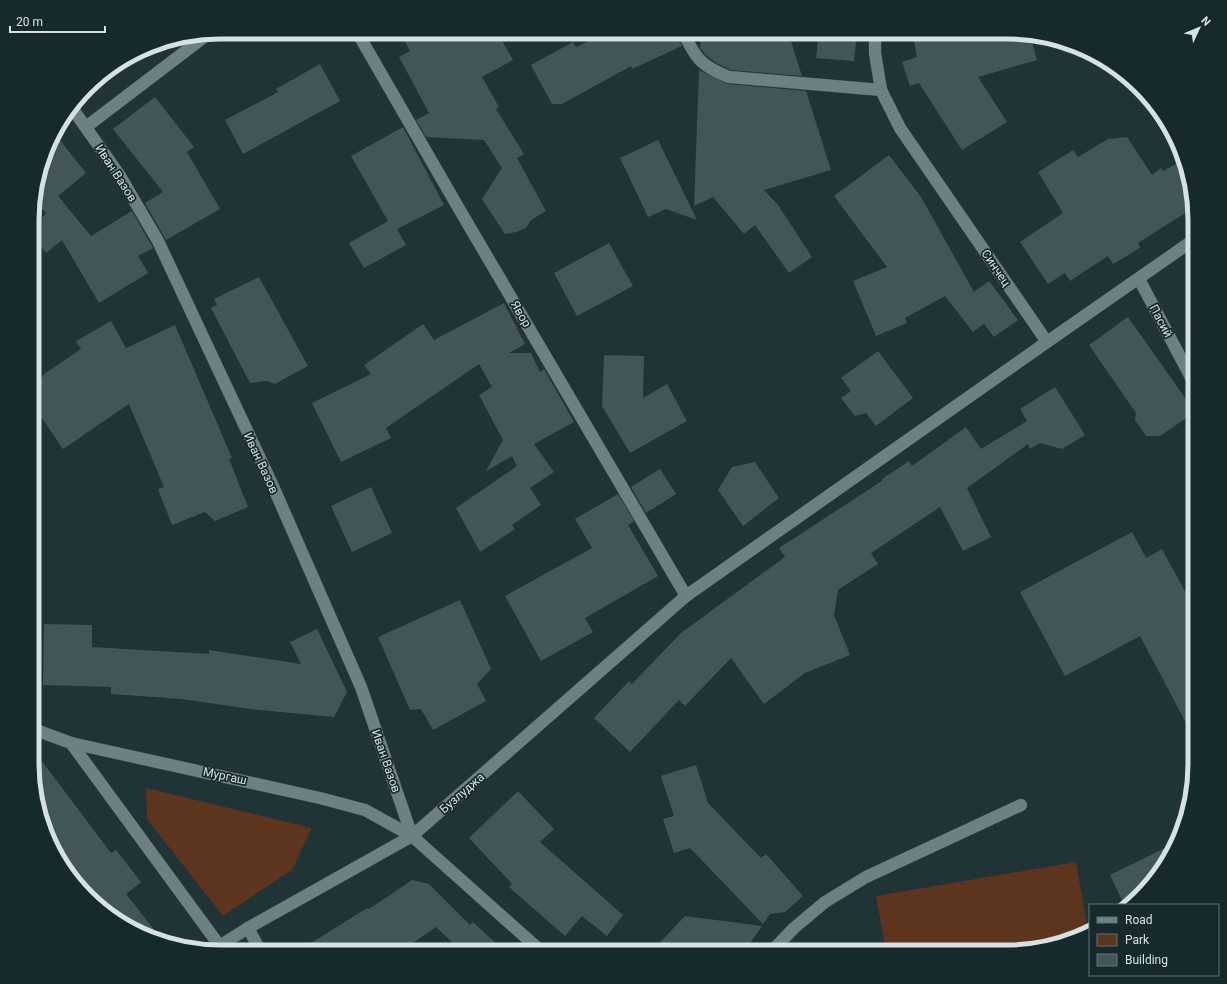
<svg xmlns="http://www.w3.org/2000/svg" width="1227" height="984" font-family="Roboto,sans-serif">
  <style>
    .park { fill: #5d341e }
    .building { fill: #425659 }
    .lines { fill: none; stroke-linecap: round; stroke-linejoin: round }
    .lane-casing { stroke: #3e4e50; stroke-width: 13 }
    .street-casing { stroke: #3e4e50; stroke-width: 13 }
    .lane { stroke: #6d8185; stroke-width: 12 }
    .street { stroke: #6d8185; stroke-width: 12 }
    .labels { text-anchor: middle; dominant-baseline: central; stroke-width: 3.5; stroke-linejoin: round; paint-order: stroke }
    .street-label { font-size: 12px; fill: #d6e1e3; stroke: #16292c }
    .rim { fill: none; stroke: #d6e1e3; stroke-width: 5 }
  </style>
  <rect width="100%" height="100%" fill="#203336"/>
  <g class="park">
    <path d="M 146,788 L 312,828 L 292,870 L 223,916 L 147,819 Z"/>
    <path d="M 1076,862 L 1088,931 L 1079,938 L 1007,952 L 886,952 L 876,896 Z"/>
  </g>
  <g class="building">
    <path d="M 400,32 L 497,32 L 513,60 L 482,77 L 499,107 L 496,109 L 524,154 L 517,158 L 546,211 L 531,220 L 526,228 L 516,232 L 505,234 L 482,199 L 502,168 L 484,140 L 426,137 L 416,120 L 429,113 L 399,57 L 410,51 Z"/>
    <path d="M 609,32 L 676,32 L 682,46 L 632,69 L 631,66 L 562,104 L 552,104 L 531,65 L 573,42 L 576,47 Z"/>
    <path d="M 691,32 L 744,32 L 747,38 L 790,38 L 802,76 L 731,70 L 716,63 L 706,55 L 700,48 L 701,38 L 696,40 Z"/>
    <path d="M 819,32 L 857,32 L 854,61 L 816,58 Z"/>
    <path d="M 912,32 L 1019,32 L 1030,35 L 1037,60 L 978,77 L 1007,122 L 962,150 L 919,83 L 910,86 L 902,62 L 917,57 Z"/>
    <path d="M 320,64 L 340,101 L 243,154 L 225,120 L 278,92 L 276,89 Z"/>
    <path d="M 699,70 L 728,84 L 806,91 L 831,170 L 764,190 L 778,205 L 812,257 L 789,273 L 755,225 L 744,234 L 713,197 L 694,206 Z"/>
    <path d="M 155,97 L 194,147 L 187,152 L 220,209 L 166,240 L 145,203 L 163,192 L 113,129 Z"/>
    <path d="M 403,127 L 444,205 L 397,229 L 406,245 L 364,268 L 349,243 L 388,221 L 351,156 Z"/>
    <path d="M 55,134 L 86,173 L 58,196 L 91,236 L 132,211 L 153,248 L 138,256 L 148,273 L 99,303 L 62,240 L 46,253 L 34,237 L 34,224 L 46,214 L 43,209 L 34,217 L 34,195 Z"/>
    <path d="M 1127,137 L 1152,175 L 1161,168 L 1163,171 L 1183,160 L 1193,208 L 1138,243 L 1140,248 L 1113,264 L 1108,256 L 1070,281 L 1065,273 L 1048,284 L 1020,242 L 1063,213 L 1038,172 L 1073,150 L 1078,157 L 1108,139 Z"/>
    <path d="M 658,140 L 697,220 L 666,209 L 648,217 L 620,158 Z"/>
    <path d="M 889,155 L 921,197 L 974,292 L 989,281 L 1018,320 L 994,337 L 984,324 L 973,332 L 945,296 L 905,318 L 907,323 L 876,336 L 853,281 L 887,267 L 834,196 Z"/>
    <path d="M 609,243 L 633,286 L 577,316 L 554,273 Z"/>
    <path d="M 259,277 L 308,366 L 275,384 L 267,381 L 250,383 L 211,308 L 217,305 L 214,299 Z"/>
    <path d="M 504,303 L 525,344 L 509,353 L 531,353 L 540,372 L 544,369 L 574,422 L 534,444 L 554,472 L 530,488 L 541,505 L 512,525 L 515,529 L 480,552 L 456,508 L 517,466 L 512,456 L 486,471 L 503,440 L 479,395 L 492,387 L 479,364 L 386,428 L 391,438 L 341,462 L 312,403 L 371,374 L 364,365 L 423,324 L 434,340 Z"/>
    <path d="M 1128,317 L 1195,412 L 1160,436 L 1146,436 L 1135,420 L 1136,413 L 1089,345 Z"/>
    <path d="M 111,321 L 126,348 L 175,325 L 232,458 L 229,459 L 248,507 L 215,521 L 205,512 L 172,525 L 158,489 L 164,487 L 129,404 L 63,449 L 33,405 L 33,390 L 44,374 L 81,349 L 76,341 Z"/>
    <path d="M 878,351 L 913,398 L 876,426 L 866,413 L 855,416 L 841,398 L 851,391 L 841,378 Z"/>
    <path d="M 604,355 L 644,356 L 643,398 L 667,384 L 687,421 L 630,453 L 602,406 Z"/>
    <path d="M 1055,387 L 1085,435 L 1062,449 L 1040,443 L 1030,449 L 1028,444 L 967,488 L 991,537 L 963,551 L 940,507 L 871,553 L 878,564 L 838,590 L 834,615 L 850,655 L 805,673 L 764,704 L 731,658 L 685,706 L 679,700 L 630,752 L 594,718 L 629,681 L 632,684 L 681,633 L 785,557 L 779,548 L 882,481 L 882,479 L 909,461 L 912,466 L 966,427 L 981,449 L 1027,421 L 1020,409 Z"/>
    <path d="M 755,462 L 779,498 L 743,526 L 718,490 L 732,467 Z"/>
    <path d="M 660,469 L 676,494 L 646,513 L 631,487 Z"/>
    <path d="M 371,487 L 392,533 L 352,552 L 331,506 Z"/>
    <path d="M 618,494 L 634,521 L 628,525 L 658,576 L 585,618 L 593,632 L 541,661 L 505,596 L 592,548 L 575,519 Z"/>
    <path d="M 1132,532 L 1146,558 L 1162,549 L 1195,610 L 1195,740 L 1140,636 L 1065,676 L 1020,592 Z"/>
    <path d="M 460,600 L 491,669 L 477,684 L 486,701 L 433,730 L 421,709 L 410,710 L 378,637 Z"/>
    <path d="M 44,624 L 92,625 L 92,647 L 209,654 L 209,650 L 301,664 L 290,642 L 317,629 L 347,692 L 334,717 L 250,709 L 182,699 L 111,694 L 111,687 L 43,685 Z"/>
    <path d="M 32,748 L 111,853 L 116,850 L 141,882 L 126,894 L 163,941 L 148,938 L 96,905 L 92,899 L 95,897 L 66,857 L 62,860 L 52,847 L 32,776 Z"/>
    <path d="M 696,765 L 708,803 L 761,858 L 766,854 L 803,896 L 785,912 L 770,914 L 763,924 L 690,848 L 674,853 L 663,819 L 674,816 L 661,776 Z"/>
    <path d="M 518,791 L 554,829 L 540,842 L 623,915 L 607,936 L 582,916 L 565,936 L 509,887 L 512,884 L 469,838 Z"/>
    <path d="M 1177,842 L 1148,888 L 1124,905 L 1110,875 Z"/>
    <path d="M 412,880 L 429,884 L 470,925 L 473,922 L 505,952 L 445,952 L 453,943 L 436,927 L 400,952 L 297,952 L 367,908 L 369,909 Z"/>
    <path d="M 685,916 L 762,926 L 744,952 L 651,952 Z"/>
  </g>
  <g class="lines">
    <g class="lane-casing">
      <path id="lane" d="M 771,952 L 794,928 L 825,902 L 866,877 L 1021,805"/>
    </g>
    <g class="street-casing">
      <g id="street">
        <path d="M 357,32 L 458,207 L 686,596"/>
        <path d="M 683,32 C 696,59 701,66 729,77 L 881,90"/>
        <path d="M 875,32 L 875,53 L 881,90 L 900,128 L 1047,342 L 1195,239"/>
        <path d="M 72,108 L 120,176 L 158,241 L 272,484 L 361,687 L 412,836"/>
        <path d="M 86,127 L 208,34"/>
        <path d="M 1139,279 L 1195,385"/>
        <path d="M 33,729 L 71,743 L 320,798 L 365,810 L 412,836 L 542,952"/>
        <path d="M 71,743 L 219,945"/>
        <path d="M 248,928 L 261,952"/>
        <path d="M 210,952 L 248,928 L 412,836 L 686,596 L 1047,342"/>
      </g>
    </g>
    <use href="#lane" class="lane"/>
    <use href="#street" class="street"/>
  </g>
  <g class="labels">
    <g class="street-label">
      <text transform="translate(116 173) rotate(57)">Иван Вазов</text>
      <text transform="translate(996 268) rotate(56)">Синчец</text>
      <text transform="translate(521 314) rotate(60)">Явор</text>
      <text transform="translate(1161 321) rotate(62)">Пасий</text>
      <text transform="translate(261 463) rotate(65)">Иван Вазов</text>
      <text transform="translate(386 761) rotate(71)">Иван Вазов</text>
      <text transform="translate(225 776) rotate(12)">Мургаш</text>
      <text transform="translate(462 793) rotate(-41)">Бузлуджа</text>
    </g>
  </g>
  <path d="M0 0H1227V984H0ZM220 39H1007A181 181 0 0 1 1188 220V764A181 181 0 0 1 1007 945H220A181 181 0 0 1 39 764V220A181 181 0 0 1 220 39Z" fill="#16292c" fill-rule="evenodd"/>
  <path class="rim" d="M220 39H1007A181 181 0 0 1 1188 220V764A181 181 0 0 1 1007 945H220A181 181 0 0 1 39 764V220A181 181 0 0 1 220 39Z"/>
  <rect x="1089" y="904" width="130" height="72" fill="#16292c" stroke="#637375"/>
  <rect x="1097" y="917" width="20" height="6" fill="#6d8185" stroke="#637375"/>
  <text x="1125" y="924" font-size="12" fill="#d6e1e3">Road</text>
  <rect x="1097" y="934" width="20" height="12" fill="#5d341e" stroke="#637375"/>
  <text x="1125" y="944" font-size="12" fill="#d6e1e3">Park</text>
  <rect x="1097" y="954" width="20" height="12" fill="#425659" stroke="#637375"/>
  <text x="1125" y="964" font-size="12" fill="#d6e1e3">Building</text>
  <g transform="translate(1199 28) rotate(46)" stroke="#16292c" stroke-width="3" paint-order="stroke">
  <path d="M0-3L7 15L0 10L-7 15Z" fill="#d6e1e3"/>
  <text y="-6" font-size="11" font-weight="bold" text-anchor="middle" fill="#d6e1e3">N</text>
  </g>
  <path d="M10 26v6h95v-6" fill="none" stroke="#d6e1e3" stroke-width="2"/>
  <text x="16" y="26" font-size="12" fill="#d6e1e3" stroke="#16292c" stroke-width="3" paint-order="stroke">20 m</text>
</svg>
